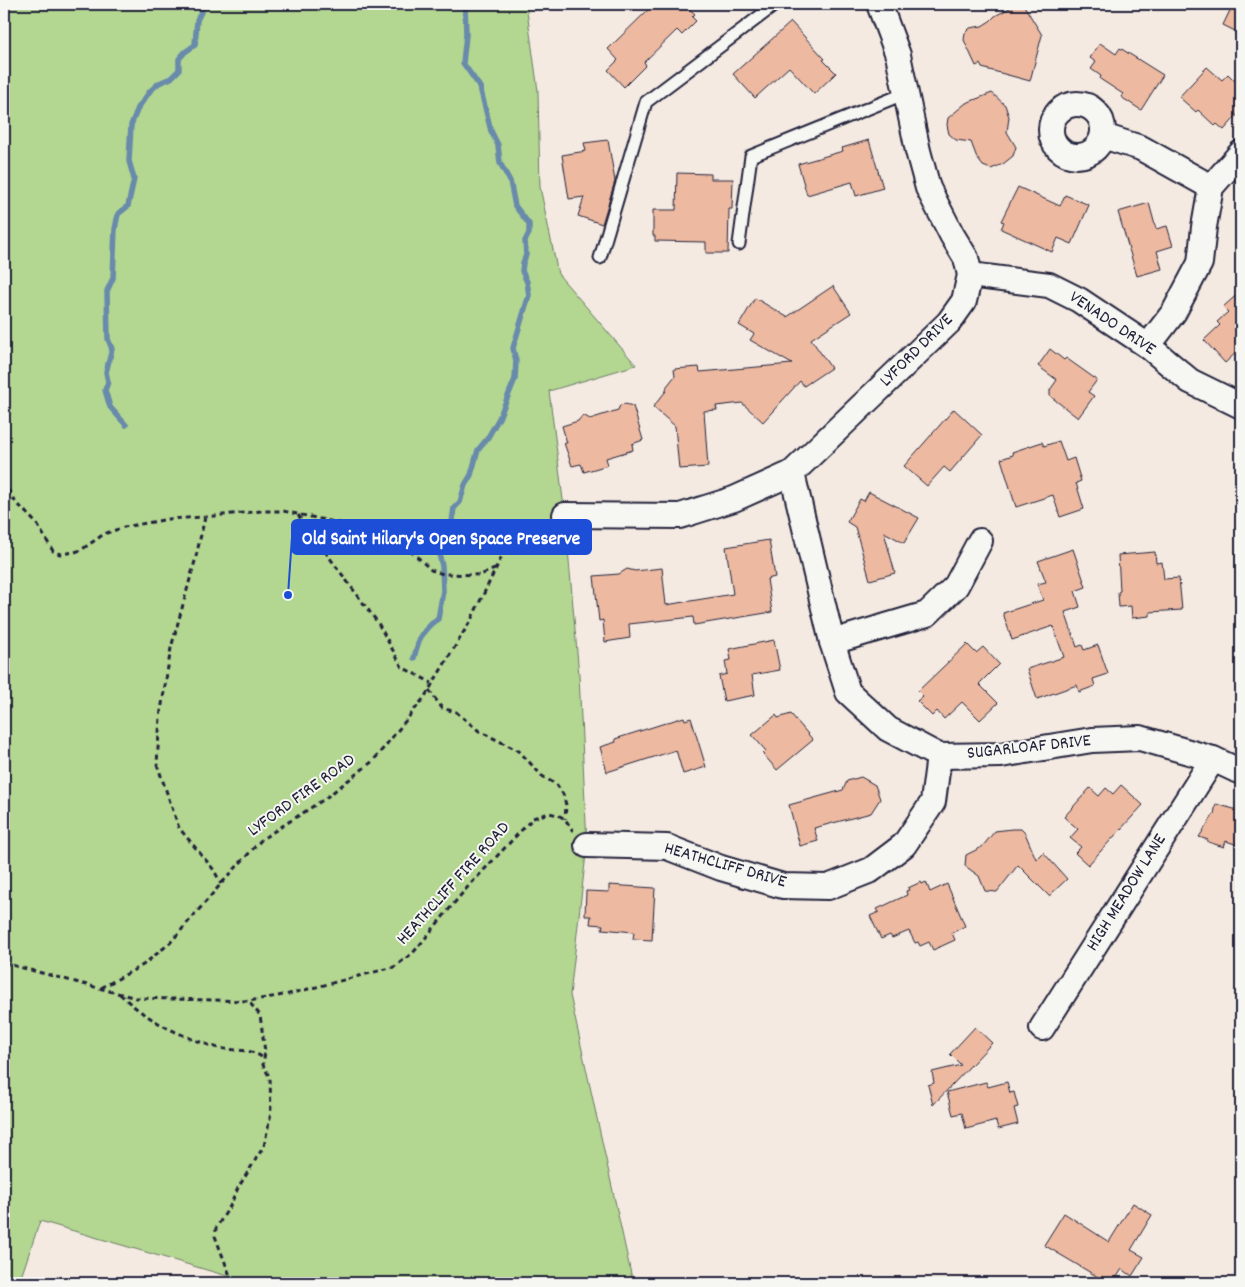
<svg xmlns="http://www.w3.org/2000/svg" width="1245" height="1287" font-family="Dekko,sans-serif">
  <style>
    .green { fill: #b3d691; stroke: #6a7c66 }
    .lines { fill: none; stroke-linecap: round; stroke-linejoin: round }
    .stream { stroke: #688aab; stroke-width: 5.5 }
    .building { fill: #edb9a0; stroke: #22223b }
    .service-casing { stroke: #22223b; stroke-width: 15 }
    .minor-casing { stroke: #22223b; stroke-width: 28 }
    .path { stroke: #22223b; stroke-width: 3; stroke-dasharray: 5 4; stroke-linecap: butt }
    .service { stroke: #f6f6f2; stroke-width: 11 }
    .minor { stroke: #f6f6f2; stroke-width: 24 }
    .labels { text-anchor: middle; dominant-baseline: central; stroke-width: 4; stroke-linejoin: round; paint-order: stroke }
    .street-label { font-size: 18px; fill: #22223b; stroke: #f6f6f2 }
    .leader { fill: none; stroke: #1d4ed8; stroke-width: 2 }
    .callout-dot { fill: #1d4ed8; stroke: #f6f6f2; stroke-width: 2 }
    .callout { fill: #1d4ed8; stroke: #1d4ed8; stroke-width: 2 }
    .callout-label { font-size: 19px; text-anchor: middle; font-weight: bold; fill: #fff }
  </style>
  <rect width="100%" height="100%" fill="#f4eae2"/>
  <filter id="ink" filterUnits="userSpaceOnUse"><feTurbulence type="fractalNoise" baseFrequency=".02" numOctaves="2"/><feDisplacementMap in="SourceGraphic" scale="10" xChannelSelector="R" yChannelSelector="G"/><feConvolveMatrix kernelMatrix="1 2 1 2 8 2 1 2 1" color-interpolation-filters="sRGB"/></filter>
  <g filter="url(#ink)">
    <path class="green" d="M 4,4 L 526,4 L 538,91 L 540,187 L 558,274 L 636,365 L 549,391 L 565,515 L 579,675 L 587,845 L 570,995 L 633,1283 L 251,1283 L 40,1221 L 19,1283 L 4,1283 Z"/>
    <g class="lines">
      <g class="stream">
        <path d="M 126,425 L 110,407 L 105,390 L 108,382 L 106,372 L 112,349 L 108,339 L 107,291 L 113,278 L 115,229 L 118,214 L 128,206 L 134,179 L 129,161 L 131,125 L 138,108 L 150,91 L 159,83 L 171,78 L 179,70 L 179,59 L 185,52 L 195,45 L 197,20 L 205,4"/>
        <path d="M 414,658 C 418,641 422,629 438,619 L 443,591 L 442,566 L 440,558 L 442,541 L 446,527 L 452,522 L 454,508 L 460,502 L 465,485 L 471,475 L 478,450 L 487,439 L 499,418 L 515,379 L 516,361 L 513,348 L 529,295 L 527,282 L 522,271 L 523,263 L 526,255 L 525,241 L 529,233 L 529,224 L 515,206 L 510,181 L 500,163 L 498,145 L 491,131 L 480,87 L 463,63 L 466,35 L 465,4"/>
      </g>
    </g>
    <g class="building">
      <path d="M 654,4 L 684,4 L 695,14 L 692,17 L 696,21 L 682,35 L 677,30 L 644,62 L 646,65 L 624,87 L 608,70 L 618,60 L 608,49 Z"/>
      <path d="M 1017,4 L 1023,4 L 1042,35 L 1030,81 L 982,68 L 980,64 L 976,66 L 964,40 L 965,33 L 970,28 L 982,26 L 990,21 L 995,16 Z"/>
      <path d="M 1233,4 L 1241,4 L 1241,34 L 1223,25 Z"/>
      <path d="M 791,22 L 825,59 L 823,60 L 836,73 L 814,94 L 789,67 L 755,98 L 733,74 Z"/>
      <path d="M 1100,43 L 1116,54 L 1120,48 L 1163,75 L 1141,110 L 1121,97 L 1123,94 L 1100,79 L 1101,76 L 1091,69 L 1096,62 L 1090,58 Z"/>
      <path d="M 1207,67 L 1222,80 L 1228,74 L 1241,87 L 1241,111 L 1224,130 L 1217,124 L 1215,126 L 1198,110 L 1196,112 L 1179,97 Z"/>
      <path d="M 992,93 L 1005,105 L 1009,117 L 1007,132 L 1016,147 L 1013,156 L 1003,164 L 991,169 L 983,166 L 977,158 L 971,142 L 956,140 L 949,134 L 947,125 L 948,118 L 966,103 Z"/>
      <path d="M 608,140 L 615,181 L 602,224 L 578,216 L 584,197 L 569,199 L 562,155 L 586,151 L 584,143 Z"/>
      <path d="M 869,140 L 883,188 L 856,196 L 852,182 L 807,195 L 798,164 L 843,151 L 842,148 Z"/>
      <path d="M 677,173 L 711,174 L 711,179 L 733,179 L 732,209 L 729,209 L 728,253 L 706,253 L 706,242 L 655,241 L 655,236 L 653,236 L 653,210 L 676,210 Z"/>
      <path d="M 1018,187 L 1060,206 L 1065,195 L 1089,205 L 1072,244 L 1058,238 L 1052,252 L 1001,229 L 1004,222 L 1001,221 Z"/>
      <path d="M 1149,203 L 1156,229 L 1167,226 L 1173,246 L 1157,251 L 1162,269 L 1137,276 L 1118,212 Z"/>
      <path d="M 833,286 L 851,313 L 811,339 L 831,368 L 804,386 L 800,381 L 763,422 L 742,403 L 716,406 L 717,410 L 704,411 L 708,467 L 679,469 L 675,426 L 653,407 L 666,391 L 667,386 L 675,376 L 674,369 L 699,367 L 700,372 L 792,364 L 750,340 L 754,334 L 739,325 L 755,298 L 787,317 Z"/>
      <path d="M 1241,291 L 1241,348 L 1225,363 L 1204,340 L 1220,325 L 1217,322 L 1228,312 L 1223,307 Z"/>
      <path d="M 1050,349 L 1064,360 L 1066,358 L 1097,380 L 1088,392 L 1094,396 L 1078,418 L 1050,396 L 1050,390 L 1057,380 L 1038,366 Z"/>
      <path d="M 625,404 L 633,406 L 643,440 L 632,444 L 633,450 L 606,458 L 608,465 L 584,472 L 581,464 L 572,466 L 564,443 L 567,443 L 562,426 L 578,421 L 583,415 L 590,419 L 618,410 L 620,405 Z"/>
      <path d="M 954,409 L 982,435 L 950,472 L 944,467 L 927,486 L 904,466 Z"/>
      <path d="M 1059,441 L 1066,461 L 1074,458 L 1081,481 L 1076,483 L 1084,509 L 1060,517 L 1053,495 L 1016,507 L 1001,459 L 1013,455 L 1012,452 L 1042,442 L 1044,446 Z"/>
      <path d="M 869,492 L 919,518 L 904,543 L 884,532 L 895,573 L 870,580 L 855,527 L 847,522 L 860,499 L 864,501 Z"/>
      <path d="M 769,540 L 775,577 L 767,579 L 772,612 L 694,625 L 693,617 L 629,624 L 630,638 L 605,642 L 603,620 L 599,621 L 594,576 L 619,574 L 627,569 L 635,571 L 662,568 L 666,605 L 733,594 L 726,547 Z"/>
      <path d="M 1073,549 L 1086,587 L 1075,591 L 1080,607 L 1065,612 L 1077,647 L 1082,645 L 1084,650 L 1098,645 L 1108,674 L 1093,679 L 1095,686 L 1079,692 L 1077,685 L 1037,699 L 1027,669 L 1064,657 L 1053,626 L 1012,640 L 1003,613 L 1043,600 L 1037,584 L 1046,582 L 1038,561 Z"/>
      <path d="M 1155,552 L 1156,563 L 1162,562 L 1164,579 L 1179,578 L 1182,610 L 1150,612 L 1150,616 L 1132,618 L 1131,606 L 1119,607 L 1118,592 L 1120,591 L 1118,555 Z"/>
      <path d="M 774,640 L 780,670 L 752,675 L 755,695 L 724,701 L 719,676 L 727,674 L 725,661 L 731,660 L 729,649 Z"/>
      <path d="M 967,644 L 976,653 L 983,647 L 999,664 L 979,684 L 998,703 L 980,720 L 962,702 L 944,719 L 937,711 L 932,716 L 917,701 L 923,696 L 918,691 Z"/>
      <path d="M 791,714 L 813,740 L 777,770 L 763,754 L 766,751 L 752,735 L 776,715 L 778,718 Z"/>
      <path d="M 684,717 L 685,720 L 691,718 L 706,767 L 683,774 L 676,750 L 607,772 L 600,747 L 616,742 L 615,739 Z"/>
      <path d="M 861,777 L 875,785 L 880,799 L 871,813 L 814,828 L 818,841 L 800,846 L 789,805 L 843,790 L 847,781 Z"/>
      <path d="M 1121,785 L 1143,805 L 1088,865 L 1075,853 L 1081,847 L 1070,838 L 1078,829 L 1064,817 L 1090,788 L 1099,796 L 1106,788 L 1113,794 Z"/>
      <path d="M 1216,804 L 1241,811 L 1241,846 L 1226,841 L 1224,847 L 1208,842 L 1208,840 L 1199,837 L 1214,814 Z"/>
      <path d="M 1012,829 L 1021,829 L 1025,833 L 1036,859 L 1043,852 L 1067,879 L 1049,896 L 1018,865 L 997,892 L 985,891 L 979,876 L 965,866 L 966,855 L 982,847 L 995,831 Z"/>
      <path d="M 921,882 L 922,884 L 926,882 L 930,892 L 947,884 L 965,926 L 952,933 L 955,940 L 933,950 L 929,942 L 920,946 L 918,942 L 915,943 L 909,931 L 892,938 L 890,935 L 881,939 L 870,916 L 879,912 L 877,909 L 907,895 L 906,891 L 909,890 L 908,888 Z"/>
      <path d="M 609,885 L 655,888 L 652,940 L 633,939 L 634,932 L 602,929 L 603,925 L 590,924 L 591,916 L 585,916 L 586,891 L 609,892 Z"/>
      <path d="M 975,1027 L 992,1043 L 933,1105 L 928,1085 L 934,1083 L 932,1072 L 961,1065 L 950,1054 Z"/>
      <path d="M 986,1082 L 988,1087 L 1007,1082 L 1010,1093 L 1014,1092 L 1018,1107 L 1014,1108 L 1018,1124 L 998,1129 L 996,1121 L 966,1129 L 962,1113 L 953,1115 L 947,1092 Z"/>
      <path d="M 1133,1203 L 1152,1215 L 1131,1250 L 1144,1257 L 1132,1276 L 1122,1269 L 1113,1283 L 1108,1283 L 1044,1245 L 1064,1213 L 1109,1242 Z"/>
    </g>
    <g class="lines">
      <g class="service-casing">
        <g id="service">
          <path d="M 739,244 L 751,156 L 906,93"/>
          <path d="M 600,258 L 646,102 L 776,4"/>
        </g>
      </g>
      <g class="minor-casing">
        <g id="minor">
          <circle cx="1077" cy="130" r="26"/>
          <path d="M 1103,136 L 1141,148 L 1211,187"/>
          <path d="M 970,275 L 1049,285 L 1079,300 L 1148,346 L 1190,381 L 1241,406"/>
          <path d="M 1148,346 L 1174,312 L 1200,263 L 1204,227 L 1211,187 L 1241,153"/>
          <path d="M 792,473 L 832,642 L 848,692 L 888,729 L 939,756 L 1001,755 L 1092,740 L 1140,738 L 1213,759 L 1241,772"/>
          <path d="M 565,515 L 680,516 L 734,499 L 792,473 L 949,322 L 964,301 L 970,275 L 966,258 L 952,235 L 928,188 L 918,151 L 898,55 L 879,4"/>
          <path d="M 832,642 L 927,614 L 956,586 L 980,541"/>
          <path d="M 587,845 L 667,847 L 721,868 L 783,886 L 828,887 L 871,870 L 904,845 L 933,802 L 939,756"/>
          <path d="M 1042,1028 L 1213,759"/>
        </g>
      </g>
      <g class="path">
        <path d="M 4,482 L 14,500 L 37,524 L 53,551 L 60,554 L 75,552 L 81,550 L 104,534 L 124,527 L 169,519 L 205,517 L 261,511 L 283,511 L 339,523 L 373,528 L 380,531 L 392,540 L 406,546 L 431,570 L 443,574 L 480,575 L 495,569"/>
        <path d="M 298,515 L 378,623 L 402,667 L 432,683"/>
        <path d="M 205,517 L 195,561 L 171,648 L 160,717 L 157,764 L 179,828 L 214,870 L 221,884"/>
        <path d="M 429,690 L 442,708 L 456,712 L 479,731 L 519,751 L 542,776 L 557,785 L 563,794 L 566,805 L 565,819"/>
        <path d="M 4,963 L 136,998 L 249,1001 L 289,994 L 394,967 L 413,953 L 465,890 L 533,818 L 549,813 L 558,815 L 565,819 L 573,831"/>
        <path d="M 101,988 L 143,965 L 170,943 L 221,884 L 262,839 L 323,800 L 373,761 L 424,698 L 471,620 L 501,558 L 510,545 L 533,526 L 546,521"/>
        <path d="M 120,994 C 146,1020 180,1036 215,1047 C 230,1052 250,1047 263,1058"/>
        <path d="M 227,1283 L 229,1273 L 215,1236 L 216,1228 L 230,1206 L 238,1188 L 264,1146 L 271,1113 L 270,1078 L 263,1065 L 265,1052 L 260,1015 L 249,1002"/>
      </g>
      <use href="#service" class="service"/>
      <use href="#minor" class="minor"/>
    </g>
  </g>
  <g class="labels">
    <g class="street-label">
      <text transform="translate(1112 324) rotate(34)">VENADO DRIVE</text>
      <text transform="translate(917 351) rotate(-45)">LYFORD DRIVE</text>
      <text transform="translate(1029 748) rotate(-6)">SUGARLOAF DRIVE</text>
      <text transform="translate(302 796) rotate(-36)">LYFORD FIRE ROAD</text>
      <text transform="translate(725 866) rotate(16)">HEATHCLIFF DRIVE</text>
      <text transform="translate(454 884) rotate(-48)">HEATHCLIFF FIRE ROAD</text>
      <text transform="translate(1127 893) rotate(-58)">HIGH MEADOW LANE</text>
    </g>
  </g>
  <path class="leader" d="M288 595L292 537"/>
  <circle class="callout-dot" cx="288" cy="595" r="5"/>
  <rect class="callout" x="292" y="520" width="299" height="34" rx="5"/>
  <g class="callout-label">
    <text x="441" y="544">Old Saint Hilary's Open Space Preserve</text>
  </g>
  <rect width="1245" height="1287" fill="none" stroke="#f6f6f2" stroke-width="20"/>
  <rect x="10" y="10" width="1225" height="1267" fill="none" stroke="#22223b" stroke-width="2" filter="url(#ink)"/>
</svg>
